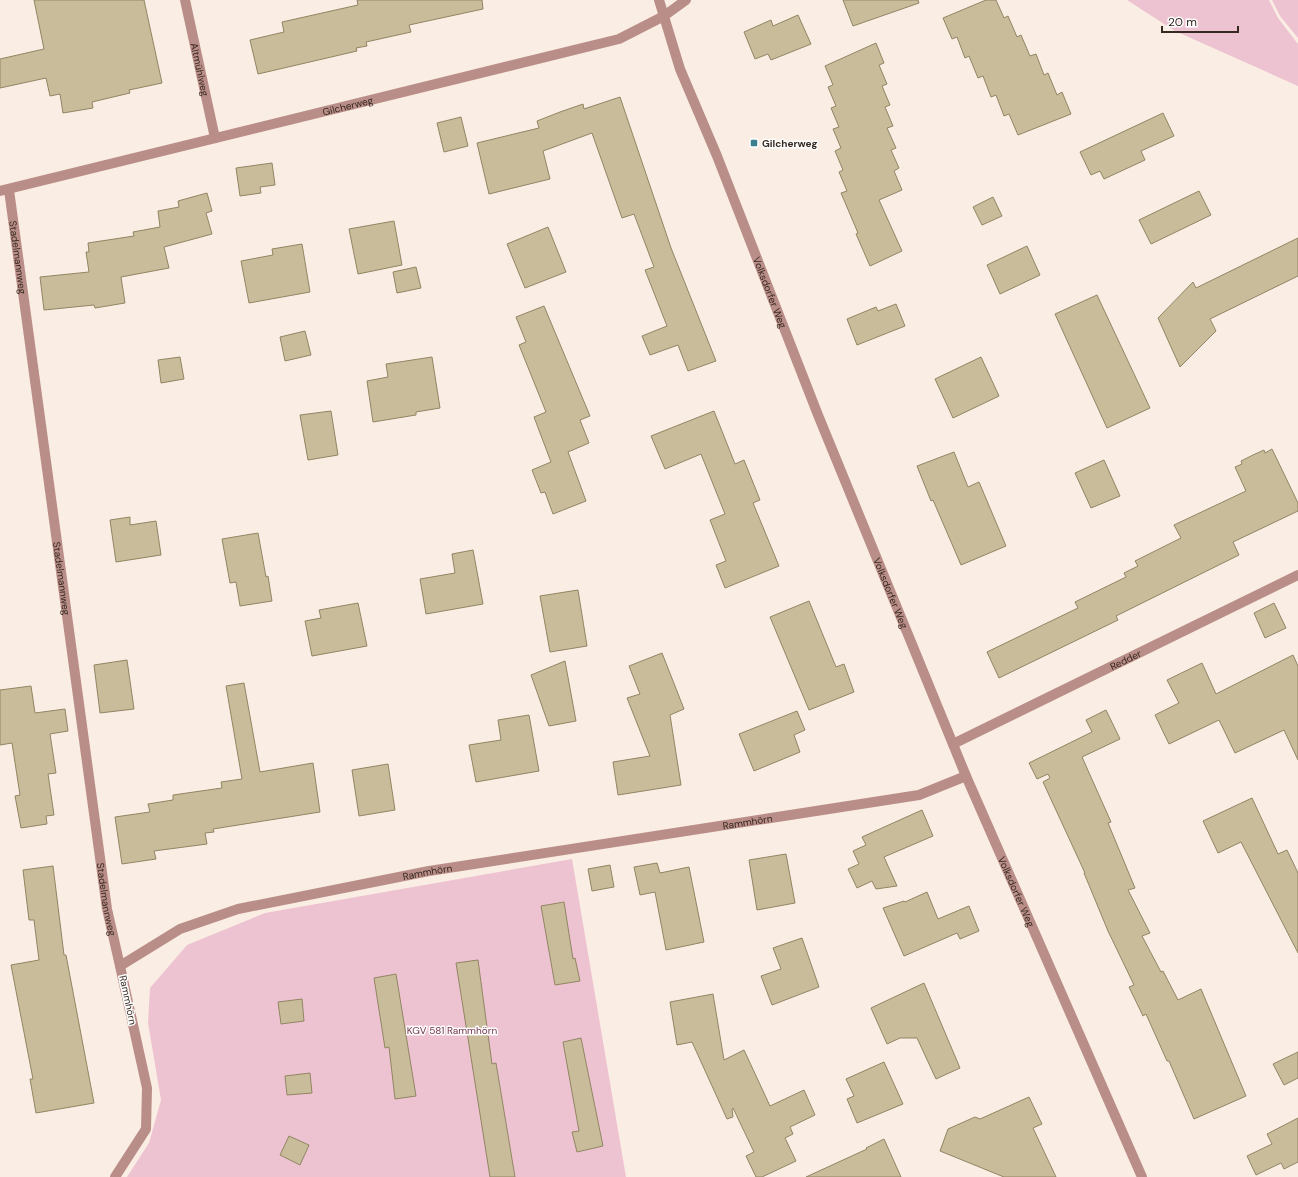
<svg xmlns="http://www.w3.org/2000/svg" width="1298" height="1177" font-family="'DM Sans',sans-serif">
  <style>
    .green { fill: #eec3d1 }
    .building { fill: #c9bc9a; stroke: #918564 }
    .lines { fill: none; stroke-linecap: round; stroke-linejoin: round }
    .minor { stroke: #ba8e88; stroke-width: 10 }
    .poi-dot { fill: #3a7f8d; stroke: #fdfdfd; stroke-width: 1.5 }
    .labels { text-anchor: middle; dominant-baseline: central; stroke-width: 3; stroke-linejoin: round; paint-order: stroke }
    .street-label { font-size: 10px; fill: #362920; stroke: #fdfdfd }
    .poi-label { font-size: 10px; font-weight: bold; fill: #362920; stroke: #fdfdfd; text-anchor: start }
    .park-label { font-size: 10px; fill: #73354e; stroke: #fdfdfd }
  </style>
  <rect width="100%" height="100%" fill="#faede3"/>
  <g class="green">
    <path d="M 1127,0 L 1269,0 L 1278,18 L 1298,44 L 1298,86 L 1175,31 Z"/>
    <path d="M 1272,0 L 1298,0 L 1298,38 L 1280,16 Z"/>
    <path d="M 572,859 L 626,1177 L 127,1177 L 149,1143 L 161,1100 L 148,1023 L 150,988 L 187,945 L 265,913 Z"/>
  </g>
  <g class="building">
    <path d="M 34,0 L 144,0 L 162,83 L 129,90 L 130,93 L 92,102 L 93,108 L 63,113 L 60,94 L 50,96 L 46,78 L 0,88 L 0,59 L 44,49 Z"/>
    <path d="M 357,0 L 482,0 L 483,9 L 409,25 L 411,32 L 366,42 L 367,46 L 356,48 L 357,51 L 258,74 L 250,40 L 284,32 L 282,22 L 358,5 Z"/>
    <path d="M 843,0 L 918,0 L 919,3 L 853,26 Z"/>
    <path d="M 986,0 L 996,0 L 1004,18 L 1008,16 L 1017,37 L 1021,35 L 1030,56 L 1036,54 L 1044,75 L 1048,73 L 1057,95 L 1062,92 L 1071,114 L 1018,135 L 1009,114 L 1004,116 L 996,95 L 991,97 L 983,76 L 978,78 L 969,56 L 965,58 L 957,37 L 952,39 L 943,18 Z"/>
    <path d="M 798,15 L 811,44 L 771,60 L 768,54 L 755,59 L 744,32 L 771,20 L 773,26 Z"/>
    <path d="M 876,43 L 884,63 L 879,65 L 887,84 L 882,86 L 890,105 L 885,107 L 893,126 L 887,128 L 896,148 L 891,150 L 899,168 L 894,171 L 902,190 L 879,200 L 902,251 L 870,266 L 856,234 L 858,233 L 841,193 L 847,191 L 839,172 L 843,170 L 835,151 L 841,148 L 833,129 L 839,127 L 831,108 L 836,106 L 828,87 L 833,85 L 825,66 Z"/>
    <path d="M 620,97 L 671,248 L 716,361 L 688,371 L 678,345 L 650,355 L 642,336 L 667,326 L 645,270 L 654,267 L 634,214 L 622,218 L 592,133 L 543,151 L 550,179 L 489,194 L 477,143 L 539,128 L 537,121 L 560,112 L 583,104 L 584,109 Z"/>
    <path d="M 1163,113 L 1174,136 L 1141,151 L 1145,160 L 1104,179 L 1100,171 L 1091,175 L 1080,152 Z"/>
    <path d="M 461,117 L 468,146 L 444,152 L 437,123 Z"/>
    <path d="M 272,163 L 275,185 L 260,187 L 261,193 L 240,196 L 236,168 Z"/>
    <path d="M 1199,191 L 1211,215 L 1151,244 L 1139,220 Z"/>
    <path d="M 207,193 L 212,211 L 206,213 L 212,234 L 164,247 L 169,268 L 121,277 L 125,303 L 95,308 L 94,305 L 44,310 L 40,277 L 89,272 L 86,252 L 89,252 L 88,243 L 134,236 L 133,232 L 160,227 L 158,211 L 179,207 L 178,201 Z"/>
    <path d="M 993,197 L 1002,216 L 982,225 L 973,207 Z"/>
    <path d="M 394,221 L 402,265 L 358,274 L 349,229 Z"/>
    <path d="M 548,227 L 566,272 L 525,288 L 507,244 Z"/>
    <path d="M 1298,238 L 1298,276 L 1210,319 L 1216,331 L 1180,367 L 1158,318 L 1193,282 L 1196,288 Z"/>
    <path d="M 302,244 L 310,292 L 249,303 L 241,261 L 273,255 L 272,249 Z"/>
    <path d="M 1027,246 L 1040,275 L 1000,294 L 987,265 Z"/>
    <path d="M 416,267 L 421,288 L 397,293 L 393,272 Z"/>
    <path d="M 1097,295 L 1150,408 L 1107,428 L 1055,314 Z"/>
    <path d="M 896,304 L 905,326 L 857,345 L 847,319 L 876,307 L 878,311 Z"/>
    <path d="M 544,306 L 590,416 L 580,420 L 589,443 L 568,452 L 586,501 L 553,514 L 545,492 L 541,493 L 532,470 L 551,462 L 534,417 L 546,412 L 519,345 L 526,342 L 516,317 Z"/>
    <path d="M 305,331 L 311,355 L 285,361 L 280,337 Z"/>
    <path d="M 180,357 L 184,379 L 161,383 L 158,360 Z"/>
    <path d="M 432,357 L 440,408 L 416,412 L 416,415 L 373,422 L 367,381 L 388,377 L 386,364 Z"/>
    <path d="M 981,357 L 999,396 L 953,418 L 935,379 Z"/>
    <path d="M 331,411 L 338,455 L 308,460 L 300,415 Z"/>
    <path d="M 714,411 L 735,464 L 744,460 L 760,500 L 753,503 L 779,566 L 725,588 L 716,565 L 726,561 L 710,520 L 725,514 L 701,454 L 665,469 L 651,436 Z"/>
    <path d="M 1272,449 L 1298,503 L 1298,511 L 1233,542 L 1239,555 L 1116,616 L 1118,620 L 999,678 L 987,652 L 1078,608 L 1075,602 L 1126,577 L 1124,573 L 1138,566 L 1135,561 L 1181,538 L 1174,525 L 1246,491 L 1235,467 L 1242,464 L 1241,461 L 1253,455 L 1264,450 L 1265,453 Z"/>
    <path d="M 954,452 L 968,487 L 979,482 L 1006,546 L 961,565 L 933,500 L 931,501 L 917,466 Z"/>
    <path d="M 1104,460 L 1120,496 L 1091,508 L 1075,473 Z"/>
    <path d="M 130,517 L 130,525 L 156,521 L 161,555 L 116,562 L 110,520 Z"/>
    <path d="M 258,533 L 266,577 L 268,576 L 272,601 L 240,606 L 236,582 L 230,583 L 222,539 Z"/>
    <path d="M 473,550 L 483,604 L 426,614 L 420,579 L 455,573 L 452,554 Z"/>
    <path d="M 578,590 L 587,646 L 550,652 L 540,596 Z"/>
    <path d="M 809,601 L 836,667 L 844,664 L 854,692 L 809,710 L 770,617 Z"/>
    <path d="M 358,603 L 367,646 L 312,656 L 305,621 L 321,618 L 319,610 Z"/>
    <path d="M 1274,603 L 1286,628 L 1265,638 L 1254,613 Z"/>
    <path d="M 662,653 L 684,709 L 670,715 L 681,785 L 618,795 L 613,762 L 650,756 L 627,698 L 640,694 L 629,666 Z"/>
    <path d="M 1293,655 L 1298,666 L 1298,760 L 1284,730 L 1235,753 L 1219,720 L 1169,744 L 1155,715 L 1179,703 L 1167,680 L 1202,663 L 1216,694 Z"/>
    <path d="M 127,660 L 134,709 L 100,713 L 94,665 Z"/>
    <path d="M 565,661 L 576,721 L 549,726 L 531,675 Z"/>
    <path d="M 244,683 L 260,772 L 313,763 L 320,812 L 213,829 L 214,832 L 205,833 L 207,844 L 154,851 L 156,859 L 122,864 L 115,817 L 150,812 L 148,804 L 173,800 L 173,795 L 222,788 L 221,782 L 242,779 L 226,686 Z"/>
    <path d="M 31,686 L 35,713 L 65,709 L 68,731 L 50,734 L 56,773 L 48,774 L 54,815 L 46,816 L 47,824 L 21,828 L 15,796 L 20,795 L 12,743 L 0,745 L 0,690 Z"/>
    <path d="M 1106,710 L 1120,739 L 1082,757 L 1111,822 L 1108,823 L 1135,888 L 1128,890 L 1150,933 L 1142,936 L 1161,972 L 1163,971 L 1178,1000 L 1201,989 L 1246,1096 L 1194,1119 L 1169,1061 L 1167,1061 L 1146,1014 L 1143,1016 L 1129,987 L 1134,985 L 1108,931 L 1084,873 L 1085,873 L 1043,782 L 1050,778 L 1048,774 L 1037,779 L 1029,763 L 1092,732 L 1086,720 Z"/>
    <path d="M 797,711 L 805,730 L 794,735 L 800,752 L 754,771 L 739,734 Z"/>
    <path d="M 529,715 L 539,771 L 476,782 L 469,745 L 501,740 L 498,720 Z"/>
    <path d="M 388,764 L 395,810 L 359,816 L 352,770 Z"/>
    <path d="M 1252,798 L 1278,854 L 1287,850 L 1298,873 L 1298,953 L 1241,842 L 1218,853 L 1203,821 Z"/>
    <path d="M 922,810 L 933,836 L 884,857 L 897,886 L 876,889 L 872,881 L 857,888 L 848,869 L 859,864 L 853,851 L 866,845 L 862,837 Z"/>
    <path d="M 786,854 L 795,903 L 757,910 L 749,860 Z"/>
    <path d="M 657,863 L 660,873 L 689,867 L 704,942 L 666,950 L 655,892 L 640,895 L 634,867 Z"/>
    <path d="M 610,865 L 614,887 L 592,891 L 588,869 Z"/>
    <path d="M 53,866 L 64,955 L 66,955 L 94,1103 L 36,1113 L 30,1079 L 33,1079 L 11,965 L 39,960 L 34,920 L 29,920 L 23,870 Z"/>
    <path d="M 927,892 L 938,919 L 969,906 L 979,931 L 960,939 L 957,933 L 904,956 L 883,908 L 904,901 L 905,902 Z"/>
    <path d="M 564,902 L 573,959 L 575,958 L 580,981 L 555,985 L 541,906 Z"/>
    <path d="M 802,938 L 819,987 L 772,1005 L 761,976 L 781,969 L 773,948 Z"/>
    <path d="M 478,960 L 492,1064 L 496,1063 L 515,1177 L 490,1177 L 456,963 Z"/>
    <path d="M 396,974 L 416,1096 L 395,1099 L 389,1047 L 385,1048 L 374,978 Z"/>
    <path d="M 924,983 L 960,1068 L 936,1079 L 917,1038 L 900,1038 L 887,1044 L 871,1008 Z"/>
    <path d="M 713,994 L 724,1060 L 744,1050 L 770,1106 L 804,1090 L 815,1115 L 790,1127 L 793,1134 L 785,1138 L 796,1161 L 762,1177 L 756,1177 L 746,1156 L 754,1152 L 733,1108 L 732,1109 L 733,1117 L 727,1119 L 692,1042 L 677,1045 L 670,1002 Z"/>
    <path d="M 302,999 L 304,1021 L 281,1024 L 278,1002 Z"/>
    <path d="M 581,1038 L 603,1146 L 577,1152 L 572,1132 L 579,1131 L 563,1042 Z"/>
    <path d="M 1298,1052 L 1298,1078 L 1284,1085 L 1273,1064 Z"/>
    <path d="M 884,1062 L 903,1104 L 857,1123 L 847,1099 L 854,1096 L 846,1079 Z"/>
    <path d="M 310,1073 L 312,1093 L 287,1095 L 285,1076 Z"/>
    <path d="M 1029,1097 L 1042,1124 L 1033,1128 L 1056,1177 L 1004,1177 L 940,1151 L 948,1129 L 975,1117 L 980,1119 Z"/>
    <path d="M 1298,1118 L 1298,1162 L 1284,1169 L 1281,1163 L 1256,1175 L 1247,1156 L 1272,1144 L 1267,1134 Z"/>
    <path d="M 289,1136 L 309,1145 L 300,1165 L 280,1155 Z"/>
    <path d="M 884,1139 L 901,1177 L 806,1177 L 867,1149 L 866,1148 Z"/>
  </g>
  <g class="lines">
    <g class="minor">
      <path id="s1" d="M 185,0 L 215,138"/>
      <path id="s2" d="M 659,0 L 680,69 L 717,156 L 818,415 L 966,776 L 1142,1177"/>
      <path id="s3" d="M 9,190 L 107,909 L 120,966"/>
      <path id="s4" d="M 0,191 L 619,39 L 664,16 L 686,0"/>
      <path id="s5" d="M 953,744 L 1298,575"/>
      <path id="s6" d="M 115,1177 L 146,1129 L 147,1088 L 120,966 L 180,929 L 238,909 L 429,871 L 919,795 L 966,776"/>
    </g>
  </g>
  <rect class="poi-dot" x="750" y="139" width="8" height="8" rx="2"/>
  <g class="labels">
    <g class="street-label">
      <text stroke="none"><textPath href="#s1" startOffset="71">Altmühlweg</textPath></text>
      <text stroke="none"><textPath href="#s4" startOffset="358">Gilcherweg</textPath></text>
      <text stroke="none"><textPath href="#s3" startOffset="68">Stadelmannweg</textPath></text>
      <text stroke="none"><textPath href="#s2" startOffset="313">Volksdorfer Weg</textPath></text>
      <text stroke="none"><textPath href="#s3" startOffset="392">Stadelmannweg</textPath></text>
      <text stroke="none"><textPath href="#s2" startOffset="637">Volksdorfer Weg</textPath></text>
      <text stroke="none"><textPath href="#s5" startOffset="192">Redder</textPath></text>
      <text stroke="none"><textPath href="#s6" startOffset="872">Rammhörn</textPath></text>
      <text stroke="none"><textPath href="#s6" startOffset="548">Rammhörn</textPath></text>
      <text stroke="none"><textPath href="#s2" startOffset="961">Volksdorfer Weg</textPath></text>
      <text stroke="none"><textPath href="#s3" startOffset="716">Stadelmannweg</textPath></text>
      <text transform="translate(128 1000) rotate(78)">Rammhörn</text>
    </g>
    <g class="poi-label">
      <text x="762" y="143">Gilcherweg</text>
    </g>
    <g class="park-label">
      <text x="452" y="1030">KGV 581 Rammhörn</text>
    </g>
  </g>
  <path d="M1162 26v6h76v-6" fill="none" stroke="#362920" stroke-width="2"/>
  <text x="1168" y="26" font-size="12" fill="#362920" stroke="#fdfdfd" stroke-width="3" paint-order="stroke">20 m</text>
</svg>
